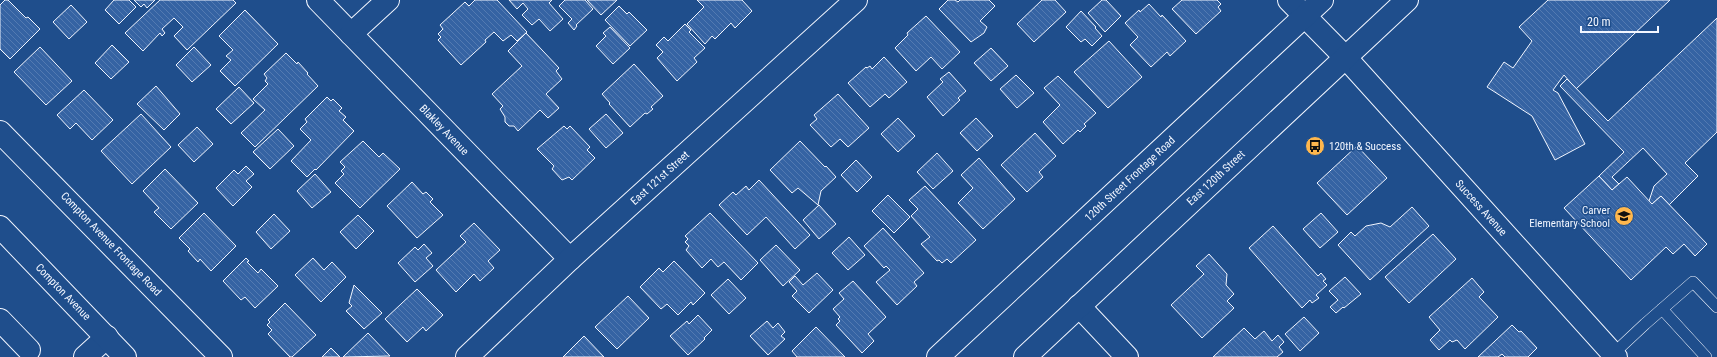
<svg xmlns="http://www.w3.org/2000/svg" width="1717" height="357" font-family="'Roboto Condensed',sans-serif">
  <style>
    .building { fill: url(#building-back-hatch); stroke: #f2f6ff }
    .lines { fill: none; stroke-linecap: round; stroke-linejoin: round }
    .lane-casing { stroke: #f2f6ff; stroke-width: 12 }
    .street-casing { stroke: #f2f6ff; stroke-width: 24 }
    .secondary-casing { stroke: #f2f6ff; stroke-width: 24 }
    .lane { stroke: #1f4e8c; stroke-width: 11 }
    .street { stroke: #1f4e8c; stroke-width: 22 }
    .secondary { stroke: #1f4e8c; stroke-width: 22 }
    .labels { text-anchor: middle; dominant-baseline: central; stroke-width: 3; stroke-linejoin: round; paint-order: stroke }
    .street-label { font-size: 11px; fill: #f2f6ff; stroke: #1f4e8c }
    .poi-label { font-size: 11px; fill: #f2f6ff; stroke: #1f4e8c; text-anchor: start }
  </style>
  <defs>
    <pattern id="building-back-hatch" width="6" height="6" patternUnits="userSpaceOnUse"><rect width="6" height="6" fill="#3563a3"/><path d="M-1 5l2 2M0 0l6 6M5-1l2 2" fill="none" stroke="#537ab1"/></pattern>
  </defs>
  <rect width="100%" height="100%" fill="#1f4e8c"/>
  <g class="building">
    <path d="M 5,0 L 8,0 L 26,18 L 28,17 L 40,29 L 10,59 L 0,49 L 0,5 Z"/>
    <path d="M 114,0 L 129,0 L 136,7 L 119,24 L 105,10 Z"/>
    <path d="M 134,0 L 155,0 L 147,8 L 144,4 L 141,7 Z"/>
    <path d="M 160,0 L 233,0 L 236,3 L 187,50 L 174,36 L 183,27 L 174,18 L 162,29 L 165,33 L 162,36 L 160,33 L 143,51 L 125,33 Z"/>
    <path d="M 475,0 L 497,0 L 527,32 L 517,41 L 511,35 L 503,41 L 494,32 L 485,40 L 486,42 L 461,65 L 438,40 L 441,37 L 438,34 L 443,29 L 440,25 L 465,2 L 469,6 Z"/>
    <path d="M 509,0 L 552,0 L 549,3 L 563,19 L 550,31 L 539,19 L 532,25 L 522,15 L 528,9 L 523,3 L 517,9 Z"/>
    <path d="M 565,0 L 585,0 L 593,9 L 576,25 L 577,26 L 574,30 L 568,23 L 572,19 L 559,6 Z"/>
    <path d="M 587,0 L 617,0 L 601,15 Z"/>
    <path d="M 697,0 L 742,0 L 752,11 L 735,28 L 731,23 L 715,39 L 712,36 L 705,44 L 687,24 L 704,7 Z"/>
    <path d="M 948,0 L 955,0 L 958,2 L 960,0 L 989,0 L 995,6 L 980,21 L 987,27 L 984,33 L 971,42 L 939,9 Z"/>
    <path d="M 1042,0 L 1055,0 L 1066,12 L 1034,42 L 1017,24 Z"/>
    <path d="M 1102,0 L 1106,0 L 1121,16 L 1105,32 L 1088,13 Z"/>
    <path d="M 1182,0 L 1217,0 L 1221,4 L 1218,7 L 1221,11 L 1196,34 L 1172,9 Z"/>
    <path d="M 1548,0 L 1670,0 L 1576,89 L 1564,75 L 1553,90 L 1558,93 L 1585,144 L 1555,160 L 1532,116 L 1487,87 L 1504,62 L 1513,68 L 1532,41 L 1519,27 Z"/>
    <path d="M 1149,4 L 1161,17 L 1162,15 L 1186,41 L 1170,56 L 1167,52 L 1151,67 L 1130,45 L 1138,37 L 1125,23 L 1139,10 L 1140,12 Z"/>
    <path d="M 71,5 L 87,22 L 69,39 L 53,22 Z"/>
    <path d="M 619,6 L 627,14 L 629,12 L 647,30 L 630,46 L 605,20 Z"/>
    <path d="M 245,10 L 278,44 L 235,86 L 220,71 L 231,60 L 226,56 L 233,50 L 219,36 Z"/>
    <path d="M 1081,11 L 1096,27 L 1095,28 L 1102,36 L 1092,46 L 1085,39 L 1081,42 L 1066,27 Z"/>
    <path d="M 926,16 L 960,52 L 942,69 L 931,57 L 916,71 L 895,48 L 908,35 L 907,33 Z"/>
    <path d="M 1717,18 L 1717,132 L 1685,163 L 1698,176 L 1669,205 L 1661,196 L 1652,204 L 1649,201 L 1654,186 L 1667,174 L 1643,148 L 1612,177 L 1619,184 L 1612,190 L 1599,176 L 1624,152 L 1560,86 L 1567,79 L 1608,121 Z"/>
    <path d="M 685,24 L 691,30 L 689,32 L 705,48 L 694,58 L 697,62 L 677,81 L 657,58 L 663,52 L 656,45 L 664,37 L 668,41 Z"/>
    <path d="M 610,27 L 630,48 L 613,64 L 596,46 L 606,36 L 603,33 Z"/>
    <path d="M 526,33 L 559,68 L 556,71 L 562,79 L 546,94 L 559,108 L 548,118 L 540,110 L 518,131 L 514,126 L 509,126 L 505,122 L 505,117 L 500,109 L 503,106 L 492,94 L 522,66 L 508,51 Z"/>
    <path d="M 1109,41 L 1142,77 L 1108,108 L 1074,72 Z"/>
    <path d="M 112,45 L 129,62 L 111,79 L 95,63 Z"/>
    <path d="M 40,47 L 72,81 L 46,105 L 14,72 Z"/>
    <path d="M 194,47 L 211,65 L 192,82 L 176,65 Z"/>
    <path d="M 991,48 L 1008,66 L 991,81 L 974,63 Z"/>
    <path d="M 286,53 L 297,64 L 298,62 L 308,73 L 307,74 L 318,86 L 255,147 L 241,133 L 265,110 L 253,99 L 268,84 L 265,81 L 267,78 L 264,74 Z"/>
    <path d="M 884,57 L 907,82 L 889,98 L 885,94 L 870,107 L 848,83 L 866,67 L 867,68 L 870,66 L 872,69 Z"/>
    <path d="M 634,64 L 663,96 L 651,107 L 653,109 L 647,114 L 645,113 L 630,127 L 609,104 L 610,103 L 602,94 Z"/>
    <path d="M 949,72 L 966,91 L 958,98 L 960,100 L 943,116 L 927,97 L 943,82 L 940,79 Z"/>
    <path d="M 1016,75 L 1034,93 L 1017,108 L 1000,89 Z"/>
    <path d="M 1058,76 L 1096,113 L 1084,124 L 1086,126 L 1080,132 L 1078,130 L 1063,144 L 1043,122 L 1060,105 L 1044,88 Z"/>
    <path d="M 156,86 L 180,114 L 164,130 L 137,104 Z"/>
    <path d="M 239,87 L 254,103 L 231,124 L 216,109 Z"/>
    <path d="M 84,90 L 113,120 L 92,140 L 76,123 L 70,129 L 57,115 Z"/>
    <path d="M 838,94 L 869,128 L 848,147 L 840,139 L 831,147 L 810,125 L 817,119 L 814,115 Z"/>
    <path d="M 327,97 L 331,101 L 333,99 L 342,108 L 339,111 L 346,117 L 343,120 L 354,131 L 316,170 L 315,169 L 307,177 L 291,161 L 311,140 L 300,129 L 307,122 L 305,119 Z"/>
    <path d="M 141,114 L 171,147 L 132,184 L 101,151 Z"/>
    <path d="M 606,114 L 623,133 L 606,148 L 589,129 Z"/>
    <path d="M 898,118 L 915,136 L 898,152 L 881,134 Z"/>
    <path d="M 976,118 L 993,136 L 977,151 L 960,133 Z"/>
    <path d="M 564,126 L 567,129 L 570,126 L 590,147 L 587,150 L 595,158 L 572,180 L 569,177 L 562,180 L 552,169 L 554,166 L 537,149 Z"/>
    <path d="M 197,127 L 213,144 L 194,162 L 178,145 Z"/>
    <path d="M 278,129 L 294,146 L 270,169 L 253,152 Z"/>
    <path d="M 1035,133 L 1056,156 L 1039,172 L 1043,177 L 1027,192 L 1001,165 Z"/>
    <path d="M 363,141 L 379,157 L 383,153 L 400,169 L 360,208 L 335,183 L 344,174 L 341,171 L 345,167 L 340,162 Z"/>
    <path d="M 800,141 L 825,167 L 826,166 L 836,177 L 821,191 L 818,205 L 798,188 L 792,193 L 770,170 Z"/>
    <path d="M 1357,146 L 1387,178 L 1347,215 L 1317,183 Z"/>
    <path d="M 937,153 L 953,171 L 933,189 L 917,172 Z"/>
    <path d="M 979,158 L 1015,199 L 983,229 L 958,203 L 973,188 L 961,175 Z"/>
    <path d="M 856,160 L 872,177 L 857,192 L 841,175 Z"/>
    <path d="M 246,166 L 254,174 L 246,181 L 252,187 L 233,206 L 216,188 L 234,170 L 238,174 Z"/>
    <path d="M 165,169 L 198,203 L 171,229 L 154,212 L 159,208 L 143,191 Z"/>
    <path d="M 315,174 L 331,192 L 312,208 L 297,191 Z"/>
    <path d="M 1599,176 L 1612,190 L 1627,177 L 1652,204 L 1661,196 L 1707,244 L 1695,256 L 1684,244 L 1673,254 L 1666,247 L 1631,280 L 1564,208 Z"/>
    <path d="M 759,180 L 810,235 L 795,249 L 766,217 L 747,235 L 719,205 L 733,192 L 736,195 L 746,186 L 749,190 Z"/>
    <path d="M 412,182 L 423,194 L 426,192 L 433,199 L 430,202 L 443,215 L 417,238 L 387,206 Z"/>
    <path d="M 925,186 L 976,240 L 951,263 L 947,259 L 942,263 L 939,260 L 937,261 L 921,244 L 930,237 L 911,216 L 918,209 L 909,200 Z"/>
    <path d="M 888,195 L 910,217 L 894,233 L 872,211 Z"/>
    <path d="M 819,205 L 836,224 L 819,239 L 803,220 Z"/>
    <path d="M 1412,207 L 1429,226 L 1370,280 L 1338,245 L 1351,232 L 1355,236 L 1366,226 L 1381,223 L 1390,227 Z"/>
    <path d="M 204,213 L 236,246 L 211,271 L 200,259 L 198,262 L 188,251 L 190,249 L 179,238 Z"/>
    <path d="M 710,213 L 758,263 L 741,280 L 724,262 L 718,267 L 711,259 L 702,268 L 686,250 L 689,246 L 685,242 L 688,239 L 685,236 Z"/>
    <path d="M 1321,213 L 1338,232 L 1320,248 L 1303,229 Z"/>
    <path d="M 274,214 L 290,231 L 271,249 L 256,232 Z"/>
    <path d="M 358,215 L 374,231 L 356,249 L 340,232 Z"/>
    <path d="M 474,223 L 500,250 L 488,261 L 494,268 L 480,281 L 474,274 L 456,292 L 436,270 L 466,242 L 460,236 Z"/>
    <path d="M 1273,226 L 1318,276 L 1321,273 L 1326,279 L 1323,281 L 1327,285 L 1316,295 L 1319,298 L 1312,303 L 1310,300 L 1302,308 L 1249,248 Z"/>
    <path d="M 883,228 L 924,273 L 914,282 L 917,286 L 897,305 L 876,282 L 890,270 L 886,266 L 884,268 L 864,246 Z"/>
    <path d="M 1433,234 L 1456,259 L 1409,303 L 1385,277 Z"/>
    <path d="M 849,237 L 865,255 L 848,270 L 832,253 Z"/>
    <path d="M 424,244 L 432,253 L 426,258 L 433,266 L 415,282 L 398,263 L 415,247 L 418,250 Z"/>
    <path d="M 776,245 L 800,270 L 783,286 L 760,260 Z"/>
    <path d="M 1209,254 L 1227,274 L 1226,285 L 1234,294 L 1227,301 L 1234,308 L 1202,338 L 1171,305 L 1204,274 L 1196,266 Z"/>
    <path d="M 246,258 L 249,261 L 247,262 L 258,273 L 261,269 L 278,286 L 255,308 L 245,297 L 241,300 L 223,281 Z"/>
    <path d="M 313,258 L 324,270 L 332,262 L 346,277 L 321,302 L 295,275 Z"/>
    <path d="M 674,261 L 705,293 L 693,305 L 691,302 L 678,315 L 667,304 L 661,309 L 640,287 L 659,268 L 663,272 Z"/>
    <path d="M 817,273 L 833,290 L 809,313 L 792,296 L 797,291 L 789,282 L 795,276 L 803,285 Z"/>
    <path d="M 1345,277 L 1361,294 L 1344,308 L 1343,307 L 1336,313 L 1330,307 L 1338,300 L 1329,291 Z"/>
    <path d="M 1472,278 L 1484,292 L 1479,297 L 1498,317 L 1465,349 L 1457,340 L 1452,342 L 1450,340 L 1439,350 L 1430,340 L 1440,330 L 1429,317 Z"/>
    <path d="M 728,279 L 746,298 L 729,314 L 711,295 Z"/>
    <path d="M 853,281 L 886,317 L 868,334 L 874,341 L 862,353 L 836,325 L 840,321 L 838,319 L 840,317 L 833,309 L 844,299 L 839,293 Z"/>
    <path d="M 354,285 L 382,313 L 364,329 L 346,311 L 352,306 L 349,303 Z"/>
    <path d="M 417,289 L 443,315 L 426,331 L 423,327 L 407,342 L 385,319 Z"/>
    <path d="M 628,296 L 649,318 L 617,349 L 595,327 Z"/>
    <path d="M 285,303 L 316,335 L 292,357 L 290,357 L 268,334 L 272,330 L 267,325 L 270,322 L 268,320 Z"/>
    <path d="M 698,315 L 712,330 L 704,338 L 705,339 L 688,355 L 670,336 L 687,321 L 689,324 Z"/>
    <path d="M 1304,317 L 1319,333 L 1300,351 L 1285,334 Z"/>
    <path d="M 767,321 L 773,328 L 778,323 L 785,332 L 781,336 L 785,339 L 768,355 L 750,336 Z"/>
    <path d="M 1512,325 L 1519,332 L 1521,331 L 1537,348 L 1528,357 L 1505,357 L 1502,354 L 1498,357 L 1478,357 Z"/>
    <path d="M 816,327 L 845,357 L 797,357 L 792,351 Z"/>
    <path d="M 1244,328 L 1255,339 L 1264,331 L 1272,341 L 1278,335 L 1284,342 L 1279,347 L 1283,352 L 1277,357 L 1213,357 Z"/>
    <path d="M 368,333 L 390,356 L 343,357 Z"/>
    <path d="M 584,336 L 604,357 L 563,357 Z"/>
    <path d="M 331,348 L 340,357 L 322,357 Z"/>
  </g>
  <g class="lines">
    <g class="lane-casing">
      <g id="lane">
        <path d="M 1662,309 L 1706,357"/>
        <path d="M 1613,354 L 1645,324 L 1693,282 L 1717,307"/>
      </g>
    </g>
    <g class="street-casing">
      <g id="street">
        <path d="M 318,0 L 570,259"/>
        <path d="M 1289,0 L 1346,58 L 1616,357"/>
        <path d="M 351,34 L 388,0"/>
        <path d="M 0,132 L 221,357"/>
        <path d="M 1079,306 L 1127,357"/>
        <path d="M 0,320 L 29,350"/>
        <path d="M 85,357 L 107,337"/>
        <path d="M 467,357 L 570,259 L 856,0"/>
        <path d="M 938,357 L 1322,0"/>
      </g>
    </g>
    <g class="secondary-casing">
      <g id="secondary">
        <path d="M 0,227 L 125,357"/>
        <path d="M 1025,357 L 1407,0"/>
      </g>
    </g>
    <use href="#lane" class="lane"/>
    <use href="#street" class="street"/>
    <use href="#secondary" class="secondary"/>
  </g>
  <defs>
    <g id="bus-disc" transform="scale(1)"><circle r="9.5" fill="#ffb74d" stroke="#1f4e8c"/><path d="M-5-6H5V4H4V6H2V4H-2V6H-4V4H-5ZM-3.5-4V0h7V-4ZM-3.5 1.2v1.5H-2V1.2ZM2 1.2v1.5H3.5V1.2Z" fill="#111"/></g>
    <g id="school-disc" transform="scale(1)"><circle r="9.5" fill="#ffb74d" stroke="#1f4e8c"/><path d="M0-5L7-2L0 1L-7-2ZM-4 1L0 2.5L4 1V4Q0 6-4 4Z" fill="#111"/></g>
  </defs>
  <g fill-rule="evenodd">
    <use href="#bus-disc" x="1315" y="146"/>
    <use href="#school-disc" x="1624" y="216"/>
  </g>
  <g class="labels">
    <g class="street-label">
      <text transform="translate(444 130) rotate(46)">Blakley Avenue</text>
      <text transform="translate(660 178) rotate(-42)">East 121st Street</text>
      <text transform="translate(1216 178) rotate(-43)">East 120th Street</text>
      <text transform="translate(1130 179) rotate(-43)">120th Street Frontage Road</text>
      <text transform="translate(1481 208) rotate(48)">Success Avenue</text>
      <text transform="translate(111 244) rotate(46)">Compton Avenue Frontage Road</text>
      <text transform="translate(63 292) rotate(46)">Compton Avenue</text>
    </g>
    <g class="poi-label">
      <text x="1329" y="146">120th &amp; Success</text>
      <text x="1610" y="210" text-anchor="end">Carver<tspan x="1610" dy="13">Elementary School</tspan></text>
    </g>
  </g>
  <path d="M1581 26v6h77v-6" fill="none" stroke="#f2f6ff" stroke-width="2"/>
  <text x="1587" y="26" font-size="12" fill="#f2f6ff" stroke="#1f4e8c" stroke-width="3" paint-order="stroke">20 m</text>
</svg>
